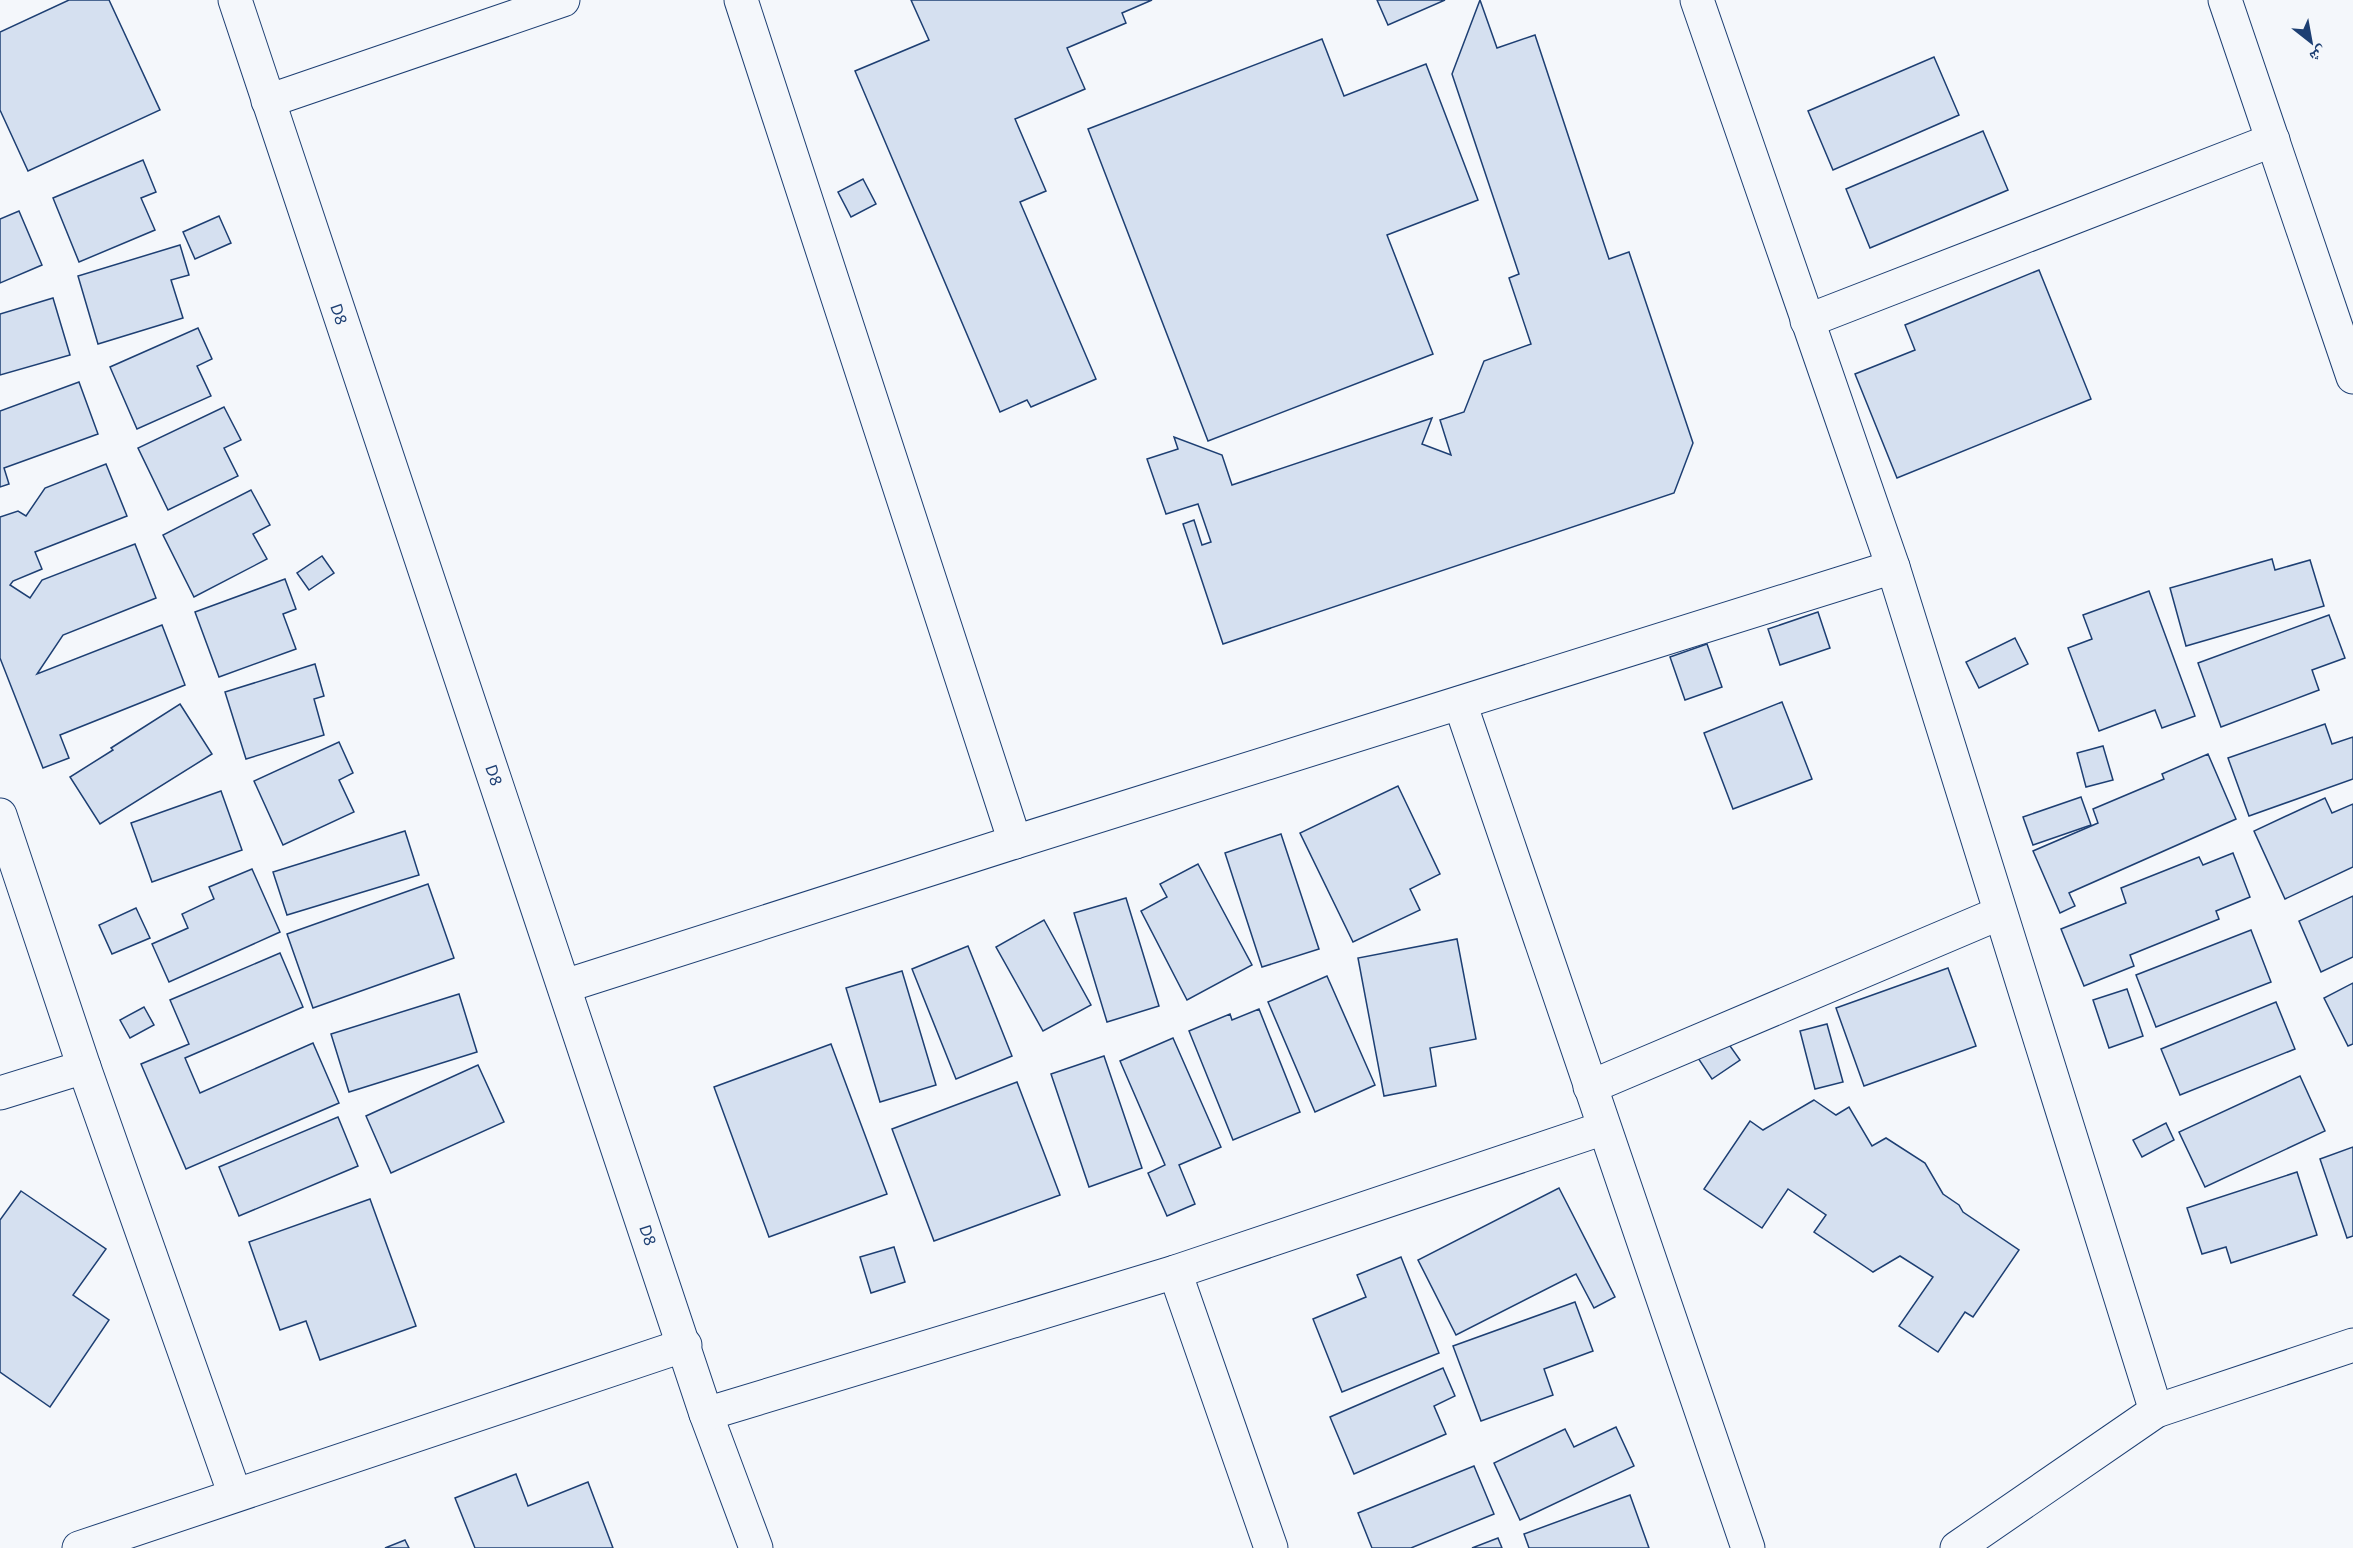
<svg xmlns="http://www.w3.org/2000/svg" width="2353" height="1548" font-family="'Noto Sans','Noto Naskh Arabic',sans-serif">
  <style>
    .building { fill: #d5e0f0; stroke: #1d3f73; stroke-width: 1.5 }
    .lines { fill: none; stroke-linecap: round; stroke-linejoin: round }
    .minor-casing { stroke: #1d3f73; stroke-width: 35 }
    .minor { stroke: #f4f7fb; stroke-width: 33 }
    .labels { text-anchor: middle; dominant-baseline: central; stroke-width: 4.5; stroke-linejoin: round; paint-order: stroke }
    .street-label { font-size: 16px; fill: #1d3f73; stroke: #f4f7fb }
  </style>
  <rect width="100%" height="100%" fill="#f4f7fb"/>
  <g class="building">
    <path d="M 69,0 L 109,0 L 160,110 L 28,171 L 0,110 L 0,32 Z"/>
    <path d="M 911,0 L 1152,0 L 1122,13 L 1126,23 L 1067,48 L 1085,89 L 1015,119 L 1046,191 L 1020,202 L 1096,379 L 1031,407 L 1027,400 L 1000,412 L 855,71 L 929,40 Z"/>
    <path d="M 1377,0 L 1445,0 L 1388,25 Z"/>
    <path d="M 1480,0 L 1497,48 L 1535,35 L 1609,259 L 1629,252 L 1693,443 L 1674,493 L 1223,644 L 1183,524 L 1194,520 L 1202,545 L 1211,542 L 1198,504 L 1166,514 L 1147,459 L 1178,449 L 1174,437 L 1222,455 L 1232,485 L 1432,418 L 1422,444 L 1451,455 L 1440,420 L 1464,412 L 1484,361 L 1531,344 L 1509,278 L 1519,274 L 1452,74 Z"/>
    <path d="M 1322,39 L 1344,96 L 1426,64 L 1478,200 L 1387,235 L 1433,354 L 1208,441 L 1088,129 Z"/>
    <path d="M 1934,57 L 1959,115 L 1833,170 L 1808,111 Z"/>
    <path d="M 1983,131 L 2008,190 L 1870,248 L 1846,189 Z"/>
    <path d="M 143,160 L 156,192 L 141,198 L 155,230 L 79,262 L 53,198 Z"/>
    <path d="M 863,179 L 876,204 L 851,217 L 838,192 Z"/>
    <path d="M 19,211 L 42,265 L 0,283 L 0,219 Z"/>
    <path d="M 219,216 L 231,243 L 195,259 L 183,232 Z"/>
    <path d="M 180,245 L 189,275 L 171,280 L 183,318 L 98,344 L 78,276 Z"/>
    <path d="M 2039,270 L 2091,399 L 1897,478 L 1855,374 L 1915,350 L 1905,325 Z"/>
    <path d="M 53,298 L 70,355 L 0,375 L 0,314 Z"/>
    <path d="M 198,328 L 212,359 L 197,366 L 211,396 L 137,429 L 110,367 Z"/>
    <path d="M 79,382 L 98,434 L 4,468 L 9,484 L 0,487 L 0,411 Z"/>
    <path d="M 224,407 L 241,440 L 224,448 L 238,476 L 168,510 L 138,448 Z"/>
    <path d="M 106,464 L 127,516 L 35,552 L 42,569 L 13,581 L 10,585 L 30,598 L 42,580 L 135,544 L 156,598 L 63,635 L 37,674 L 162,625 L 185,685 L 60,735 L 69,758 L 43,768 L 0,658 L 0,517 L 18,511 L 26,516 L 45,488 Z"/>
    <path d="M 251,490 L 270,525 L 253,534 L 267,559 L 194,597 L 163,535 Z"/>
    <path d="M 322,556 L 334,573 L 309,590 L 297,573 Z"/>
    <path d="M 2272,559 L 2275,570 L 2310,560 L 2324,606 L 2186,646 L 2170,588 Z"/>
    <path d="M 285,579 L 296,609 L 283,614 L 296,649 L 219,677 L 195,612 Z"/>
    <path d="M 2149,591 L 2195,716 L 2162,728 L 2155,710 L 2099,731 L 2068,648 L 2092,639 L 2083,615 Z"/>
    <path d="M 1818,612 L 1830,648 L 1780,665 L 1768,629 Z"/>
    <path d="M 2329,615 L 2345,658 L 2312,670 L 2319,690 L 2221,727 L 2198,663 Z"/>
    <path d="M 2015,638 L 2028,664 L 1979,688 L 1966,662 Z"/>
    <path d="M 1707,644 L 1722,687 L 1685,700 L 1670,657 Z"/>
    <path d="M 315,664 L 324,696 L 314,699 L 324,735 L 246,759 L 225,692 Z"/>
    <path d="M 1782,702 L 1812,779 L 1733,809 L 1704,733 Z"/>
    <path d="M 180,704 L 212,754 L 100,824 L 70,777 L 113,750 L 111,748 Z"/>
    <path d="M 2325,724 L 2332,744 L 2353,737 L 2353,779 L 2249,816 L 2228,758 Z"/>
    <path d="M 339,742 L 353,773 L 339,780 L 354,812 L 283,845 L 254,781 Z"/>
    <path d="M 2103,746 L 2113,780 L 2086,787 L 2077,753 Z"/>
    <path d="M 2208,754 L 2236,819 L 2069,893 L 2075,906 L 2060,913 L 2033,851 L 2098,823 L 2093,809 L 2164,779 L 2162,774 Z"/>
    <path d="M 1398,786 L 1440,874 L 1410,889 L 1420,910 L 1353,942 L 1300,833 Z"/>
    <path d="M 221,791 L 242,850 L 152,882 L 131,823 Z"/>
    <path d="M 2081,797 L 2091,825 L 2033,845 L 2023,817 Z"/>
    <path d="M 2325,798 L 2332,813 L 2353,804 L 2353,867 L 2285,899 L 2254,831 Z"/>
    <path d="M 405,831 L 419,875 L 287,915 L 273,872 Z"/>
    <path d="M 1281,834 L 1319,949 L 1262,967 L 1225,853 Z"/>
    <path d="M 2233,853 L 2250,897 L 2216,911 L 2219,919 L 2130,955 L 2134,966 L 2084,986 L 2061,929 L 2126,903 L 2121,888 L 2199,857 L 2203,865 Z"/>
    <path d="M 1198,864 L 1252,965 L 1187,1000 L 1141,911 L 1167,897 L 1160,884 Z"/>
    <path d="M 252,869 L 280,932 L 169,982 L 152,944 L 188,928 L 182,914 L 214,899 L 209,887 Z"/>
    <path d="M 428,884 L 454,958 L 313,1008 L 287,934 Z"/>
    <path d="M 2353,896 L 2353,957 L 2321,972 L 2299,921 Z"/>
    <path d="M 1126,898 L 1159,1006 L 1107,1022 L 1074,913 Z"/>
    <path d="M 136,908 L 150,938 L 112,954 L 99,925 Z"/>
    <path d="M 1044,920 L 1091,1005 L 1043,1031 L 996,947 Z"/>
    <path d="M 2251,930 L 2271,982 L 2156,1027 L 2136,975 Z"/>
    <path d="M 1457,939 L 1476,1039 L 1430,1048 L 1436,1086 L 1384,1096 L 1358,958 Z"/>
    <path d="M 968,946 L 1012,1056 L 956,1079 L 912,969 Z"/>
    <path d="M 280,953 L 303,1007 L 185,1058 L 200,1093 L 313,1043 L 339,1103 L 186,1169 L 141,1064 L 189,1044 L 170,1000 Z"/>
    <path d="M 1948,968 L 1976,1046 L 1864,1086 L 1836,1008 Z"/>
    <path d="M 902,971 L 936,1085 L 880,1102 L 846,988 Z"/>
    <path d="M 1327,976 L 1375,1085 L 1315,1112 L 1268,1002 Z"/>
    <path d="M 2353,983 L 2353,1044 L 2348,1046 L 2324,998 Z"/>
    <path d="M 2127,989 L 2143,1036 L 2109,1048 L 2093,1000 Z"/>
    <path d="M 459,994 L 477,1052 L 349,1092 L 331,1034 Z"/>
    <path d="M 2276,1002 L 2295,1049 L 2180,1095 L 2161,1049 Z"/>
    <path d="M 144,1007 L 154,1025 L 130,1038 L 120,1020 Z"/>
    <path d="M 1259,1009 L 1300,1112 L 1233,1140 L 1189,1031 L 1230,1014 L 1232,1020 Z"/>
    <path d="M 1827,1024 L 1843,1082 L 1815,1089 L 1800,1031 Z"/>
    <path d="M 1723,1036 L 1740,1060 L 1712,1079 L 1696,1055 Z"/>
    <path d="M 1173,1038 L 1221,1147 L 1179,1165 L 1195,1204 L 1167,1216 L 1148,1173 L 1165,1165 L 1120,1061 Z"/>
    <path d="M 831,1044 L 887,1194 L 769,1237 L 714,1087 Z"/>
    <path d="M 1104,1056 L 1142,1168 L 1089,1187 L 1051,1074 Z"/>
    <path d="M 478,1065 L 504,1122 L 391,1173 L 366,1116 Z"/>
    <path d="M 2300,1076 L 2325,1131 L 2205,1187 L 2179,1132 Z"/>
    <path d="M 1017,1082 L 1060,1195 L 934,1241 L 892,1129 Z"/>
    <path d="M 1814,1100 L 1836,1115 L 1849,1107 L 1872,1146 L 1886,1138 L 1925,1163 L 1943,1194 L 1959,1205 L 1963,1212 L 2019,1250 L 1973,1317 L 1965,1312 L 1938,1352 L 1899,1326 L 1933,1277 L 1900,1256 L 1873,1272 L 1814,1232 L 1826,1215 L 1788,1189 L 1762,1228 L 1704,1189 L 1750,1121 L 1763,1130 Z"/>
    <path d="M 338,1117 L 358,1166 L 239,1216 L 219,1167 Z"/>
    <path d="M 2166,1123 L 2174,1140 L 2142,1157 L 2133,1140 Z"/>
    <path d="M 2353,1147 L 2353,1236 L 2347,1238 L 2320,1159 Z"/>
    <path d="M 2297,1172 L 2317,1235 L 2231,1263 L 2226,1247 L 2202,1254 L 2187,1208 Z"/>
    <path d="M 1559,1188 L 1615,1297 L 1594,1308 L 1576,1274 L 1456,1335 L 1418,1260 Z"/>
    <path d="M 21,1191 L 106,1249 L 73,1295 L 109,1320 L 50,1407 L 0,1372 L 0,1220 Z"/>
    <path d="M 370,1199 L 416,1326 L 320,1360 L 306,1321 L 280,1330 L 249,1242 Z"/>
    <path d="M 894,1247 L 905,1282 L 871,1293 L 860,1257 Z"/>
    <path d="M 1401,1257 L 1439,1353 L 1342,1392 L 1313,1319 L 1366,1297 L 1357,1275 Z"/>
    <path d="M 1575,1302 L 1593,1351 L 1544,1369 L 1553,1395 L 1481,1421 L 1453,1346 Z"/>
    <path d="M 1443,1368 L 1455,1396 L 1434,1406 L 1446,1434 L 1354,1474 L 1330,1417 Z"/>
    <path d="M 1616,1427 L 1634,1466 L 1520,1520 L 1494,1463 L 1565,1429 L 1574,1447 Z"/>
    <path d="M 1474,1466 L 1494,1514 L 1411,1548 L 1372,1548 L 1358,1513 Z"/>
    <path d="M 516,1474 L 528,1506 L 588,1482 L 613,1548 L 475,1548 L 455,1498 Z"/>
    <path d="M 1630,1495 L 1649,1548 L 1529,1548 L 1524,1534 Z"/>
    <path d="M 1498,1538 L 1502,1548 L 1472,1548 Z"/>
    <path d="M 405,1540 L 409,1548 L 385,1548 Z"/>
  </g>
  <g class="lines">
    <g class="minor-casing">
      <g id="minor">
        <path d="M 235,0 L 706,1414 L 756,1548"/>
        <path d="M 741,0 L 1015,842"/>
        <path d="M 1697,0 L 1893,567 L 2156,1411"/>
        <path d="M 2225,0 L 2353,377"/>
        <path d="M 268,101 L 563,0"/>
        <path d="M 1807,321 L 2273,140"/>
        <path d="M 1460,703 L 1748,1548"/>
        <path d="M 0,815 L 84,1067 L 235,1495"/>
        <path d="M 565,986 L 1015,842 L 1893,567"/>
        <path d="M 1590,1087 L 2000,913"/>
        <path d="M 0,1093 L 84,1067"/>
        <path d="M 706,1414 L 1175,1272"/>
        <path d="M 79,1548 L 685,1345"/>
        <path d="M 1271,1548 L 1175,1272 L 1604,1128"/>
        <path d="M 1957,1548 L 2156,1411 L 2353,1345"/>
      </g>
    </g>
    <use href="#minor" class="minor"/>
  </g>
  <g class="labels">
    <g class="street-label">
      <text transform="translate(339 314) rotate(71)">D8</text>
      <text transform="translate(494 775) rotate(71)">D8</text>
      <text transform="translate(648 1235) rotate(72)">D8</text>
    </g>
  </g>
  <g transform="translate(2311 42) rotate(149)" stroke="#f4f7fb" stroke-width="4.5" paint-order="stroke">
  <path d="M0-4.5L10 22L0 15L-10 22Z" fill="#1d3f73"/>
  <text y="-9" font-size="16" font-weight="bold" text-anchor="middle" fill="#1d3f73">ش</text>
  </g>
</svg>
